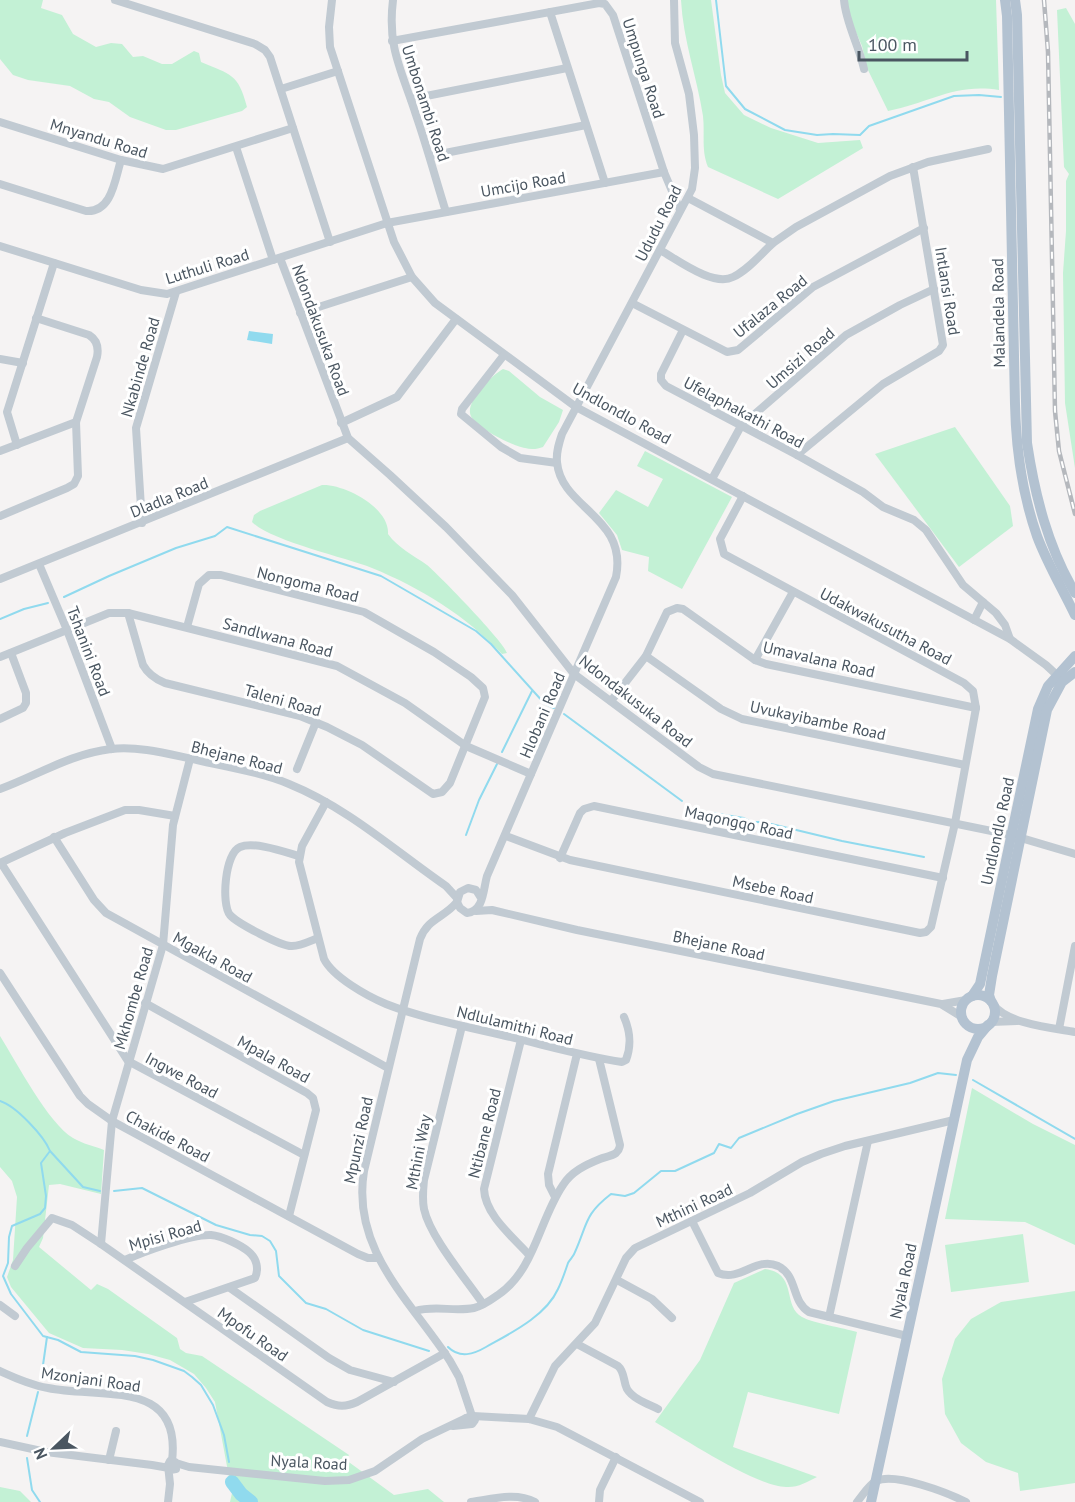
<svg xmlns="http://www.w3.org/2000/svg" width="1075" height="1502" font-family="'PT Sans',sans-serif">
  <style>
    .green { fill: #c3f1d5 }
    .water { fill: #90daee }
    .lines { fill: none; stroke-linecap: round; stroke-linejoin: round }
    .stream { stroke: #90daee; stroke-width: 2 }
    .river { stroke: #90daee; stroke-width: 14 }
    .minor { stroke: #c1cad2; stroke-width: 8 }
    .major { stroke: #b3c2d1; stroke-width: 10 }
    .rail-casing { stroke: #b5b8bd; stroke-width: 4.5 }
    .rail { stroke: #fff; stroke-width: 2; stroke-dasharray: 7; stroke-linecap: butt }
    .labels { text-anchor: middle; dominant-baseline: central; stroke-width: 6; stroke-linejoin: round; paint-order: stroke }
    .street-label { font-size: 16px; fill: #4a5661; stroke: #fff }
  </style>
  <rect width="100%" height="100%" fill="#f5f3f3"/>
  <g class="green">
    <path d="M 0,0 L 43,0 L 41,8 L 62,15 L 73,34 L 96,47 L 111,43 L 122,44 L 133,57 L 143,56 L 162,64 L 172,64 L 194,51 L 199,53 L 201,62 C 231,75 238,73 247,107 L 242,111 L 176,130 L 166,130 L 130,117 L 109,102 L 94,99 L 70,86 L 28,80 L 13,75 L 0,59 Z"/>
    <path d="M 681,0 L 711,0 L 721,75 L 725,93 L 744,115 L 771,128 L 818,143 L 860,140 L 863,148 L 778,199 L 708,167 C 701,150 705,133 703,116 C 697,77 683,40 681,0 Z"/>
    <path d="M 847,0 L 996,0 L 999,90 C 954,83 930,103 888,111 L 867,68 L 862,46 L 852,23 Z"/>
    <path d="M 1066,8 L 1075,24 L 1075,468 L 1065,403 L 1063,273 L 1066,231 L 1066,181 L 1069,174 L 1064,167 L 1057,10 Z"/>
    <path d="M 503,369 L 509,371 L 540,397 L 563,410 L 559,422 L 543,447 C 538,449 531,450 525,448 C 513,446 471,426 470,413 C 468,399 492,375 503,369 Z"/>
    <path d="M 955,427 L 1010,506 L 1013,526 L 959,567 L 875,454 Z"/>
    <path d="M 645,451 L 732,497 L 682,589 L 648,571 L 649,557 L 622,550 L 617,535 L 599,513 L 616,490 L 648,507 L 663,479 L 637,466 Z"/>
    <path d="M 322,485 C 345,484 390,508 388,534 C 398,548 413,555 427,565 C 439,575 505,643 507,653 L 502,654 C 466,616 421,588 372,568 C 344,557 271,541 252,522 L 254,515 L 260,511 Z"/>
    <path d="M 0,1036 C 17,1063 48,1123 73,1138 C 83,1144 94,1146 104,1150 L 101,1194 L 60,1184 L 49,1185 L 43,1238 L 39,1247 L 91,1290 L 97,1284 L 108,1289 L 177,1338 L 180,1349 L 186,1353 L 202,1356 L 349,1455 L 346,1460 L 394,1495 L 428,1489 L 444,1502 L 230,1502 L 232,1493 L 215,1402 L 206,1388 L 194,1374 L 170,1360 L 148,1354 L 122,1350 L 83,1348 L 49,1333 L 11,1287 L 7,1277 L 13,1260 L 17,1197 L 12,1181 L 0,1167 Z"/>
    <path d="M 972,1088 L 1033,1124 L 1075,1145 L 1075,1245 L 1025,1222 L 945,1219 Z"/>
    <path d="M 1023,1234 L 1029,1282 L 951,1292 L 945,1245 Z"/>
    <path d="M 765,1269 C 798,1273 782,1306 802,1317 C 812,1323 844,1328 857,1332 L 839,1414 L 748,1392 L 733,1447 L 817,1477 C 807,1482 797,1488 786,1487 C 757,1487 683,1438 655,1422 L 700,1360 L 734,1283 Z"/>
    <path d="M 1075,1291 L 1075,1483 L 1020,1491 L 1018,1473 L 986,1462 L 961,1443 L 945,1414 L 942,1379 L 955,1339 L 971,1319 L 1001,1302 Z"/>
    <path d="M 0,1487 L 20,1491 L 31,1502 L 0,1502 Z"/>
  </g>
  <path class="water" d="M 249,331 L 273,334 L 272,344 L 247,340 Z"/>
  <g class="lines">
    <g class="stream">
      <path d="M 716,0 L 726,86 L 745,109 L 785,130 L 817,135 L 833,134 L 860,135 L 869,126 L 954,96 L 979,95 L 1001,97"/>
      <path d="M 64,597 L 109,576 L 176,548 L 215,536 L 227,527 L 381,576 L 476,631 L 491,644 L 544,703 L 554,708"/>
      <path d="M 0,619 L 24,609 L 48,603"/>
      <path d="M 564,714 L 682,801"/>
      <path d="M 502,752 L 532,691"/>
      <path d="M 712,813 L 744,818 L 751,822 L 760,822"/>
      <path d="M 763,822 L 842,841 L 924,857"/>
      <path d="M 466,835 L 479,800 L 497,764"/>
      <path d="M 973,1080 L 1075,1139"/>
      <path d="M 0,1101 C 16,1106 44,1136 50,1151 L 41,1163 L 46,1196 L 45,1208 L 40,1214 L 12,1226 L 9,1237 L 8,1263 L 3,1276 L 11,1294 L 43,1336 L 58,1340 L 81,1352 L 135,1356 L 153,1360 L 184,1371 L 192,1377 L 201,1385 L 213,1405 L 224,1435 L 229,1462"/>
      <path d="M 50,1151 L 83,1187 L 100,1191"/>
      <path d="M 114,1191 L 142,1188 L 216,1225 L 250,1235 L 262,1236 L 270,1241 L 276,1251 L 279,1276 L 306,1303 L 326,1309 L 363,1330 L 429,1351"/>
      <path d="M 448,1347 C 460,1359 474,1354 486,1347 C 511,1333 546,1316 558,1289 C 562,1281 565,1272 568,1263 C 570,1259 574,1256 575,1252 C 588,1223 584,1215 611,1194 L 625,1196 L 634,1193 L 661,1171 L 675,1171 L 714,1153 L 719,1144 L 731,1148 L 739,1138 L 797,1114 L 834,1101 L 910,1083 L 938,1073 L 956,1075"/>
      <path d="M 41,1379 L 47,1337"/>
      <path d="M 27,1436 L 38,1392"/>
      <path d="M 27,1458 L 32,1490 L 40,1502"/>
    </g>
    <path class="river" d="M 232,1482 L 241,1494 L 251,1502"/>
    <g class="minor">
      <path d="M 115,0 L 255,44 L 265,50 L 270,57 L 330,242"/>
      <path d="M 332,0 L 329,27 L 330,47 L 394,242 L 412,277 L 435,303 L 576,407 L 1010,639 L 1046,665 L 1060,678"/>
      <path d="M 393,0 C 387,48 402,71 416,115 C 427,147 436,180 446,212"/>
      <path d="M 844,0 C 846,24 859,45 864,69"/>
      <path d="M 550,12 L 605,183"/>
      <path d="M 392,41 L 599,3 L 605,4 L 613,15 L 664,172 L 680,210"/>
      <path d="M 281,89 L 338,71"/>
      <path d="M 411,99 L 567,68"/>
      <path d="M 0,122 L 121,160 L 163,169 L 293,128"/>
      <path d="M 236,147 L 273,260"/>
      <path d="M 430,156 L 586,125"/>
      <path d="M 0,184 L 86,211 C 112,213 115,179 121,160"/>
      <path d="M 688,198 L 773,243 L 796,227 L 890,176 L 928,162 L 988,149"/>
      <path d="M 0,246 L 141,290 L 167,294 L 387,223 L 664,172"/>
      <path d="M 660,250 C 678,260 713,287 733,277 C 748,270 761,254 773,243"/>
      <path d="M 280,258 L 348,438 L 390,475 L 446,527 L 512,595 L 574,674 L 699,767 L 713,774 L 1011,835 L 1075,854"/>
      <path d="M 632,303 L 727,352 L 738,350 L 813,287 L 924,228"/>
      <path d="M 300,313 L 412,277"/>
      <path d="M 683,330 L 661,374 L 661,380 L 666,386 L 797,455 L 863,492 L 883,507 L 914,520 L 926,530 L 963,585 L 996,613 L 1005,625 L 1010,639"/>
      <path d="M 504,355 L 462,409 L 461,414 L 501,447 L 520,458 L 557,463"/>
      <path d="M 0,359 L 23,363"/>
      <path d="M 341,423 L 397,397 L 456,319"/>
      <path d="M 17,445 L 7,412 L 54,263"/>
      <path d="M 0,451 L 76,422"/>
      <path d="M 797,455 L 883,384 L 939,351 L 943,345 L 913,167"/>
      <path d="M 712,479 L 741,426 L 846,335 L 900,305 L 934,289"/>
      <path d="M 0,516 L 67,488 L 74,484 L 78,476 L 76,422 L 97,357 C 99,347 97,340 89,335 L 36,318"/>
      <path d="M 142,523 L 136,428 L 176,292"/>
      <path d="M 39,564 L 67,630 L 112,749"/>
      <path d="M 0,579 L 348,438"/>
      <path d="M 128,613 L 143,665 C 148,674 155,679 165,683 L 300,716 L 327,727 L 362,745 L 433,794 L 442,792 L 450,783 L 485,697 L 483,688 L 471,677 L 434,652 L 364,612 L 221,575 L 209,575 L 199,584 L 187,627"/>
      <path d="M 974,620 L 983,602"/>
      <path d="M 646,656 L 721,709 L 742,719 L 965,765"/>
      <path d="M 0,657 L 109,613 L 128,613 L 337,666 L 405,703 L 466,746 L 531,774"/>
      <path d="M 755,660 L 793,592"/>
      <path d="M 611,701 L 646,656 L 667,612 L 677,608 L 683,609 L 755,660 L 766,664 L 976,708"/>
      <path d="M 0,719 L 23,708 L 26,703 L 26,693 L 11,653"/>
      <path d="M 297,769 L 316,722"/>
      <path d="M 0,789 C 38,775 70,754 111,749 C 140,746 168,754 197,760 C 227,767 260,772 289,784 C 348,808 394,850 446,886 L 457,898"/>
      <path d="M 326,802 L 302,846 L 299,862 L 324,959 C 333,977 367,996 386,1004 C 421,1018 469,1027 506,1036 C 545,1045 582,1056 622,1062 L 626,1060 C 632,1044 630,1031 624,1017"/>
      <path d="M 506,836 L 570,860 L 920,933 L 926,932 L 931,927 L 955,823 L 976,708 L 973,691 L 964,683 L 724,554 L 720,539 L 743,496"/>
      <path d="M 54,837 L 94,900 L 106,913 L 388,1068"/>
      <path d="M 299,856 C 285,852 254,841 240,847 C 225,853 221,904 230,915 C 237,923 282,947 292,946 C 301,946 310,941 318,938"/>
      <path d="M 560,858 L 580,813 L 584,809 L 594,806 L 943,878"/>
      <path d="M 0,863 L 65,833 L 125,810 L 139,810 L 175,816"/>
      <path d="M 1,863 L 128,1061 L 304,1155"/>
      <path d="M 481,898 L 476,890 L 468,888 L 460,892 L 457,902 L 460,908 L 467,913 C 484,911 483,890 487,876 L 616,577 C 628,516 561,509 557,462 C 556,452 559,443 562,434 L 692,189 L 695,168 L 694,135 L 689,94 L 675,43 L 674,0"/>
      <path d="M 457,902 C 444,918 428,918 420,939 L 364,1171 C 351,1250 411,1301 450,1361 L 459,1377 L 472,1416"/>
      <path d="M 476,911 L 492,910 L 577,930 L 941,1004 L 962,1017"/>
      <path d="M 0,973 L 80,1096 L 88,1104 L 112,1121 L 358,1254 L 368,1258 L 378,1258"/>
      <path d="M 145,1003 L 307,1093 L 313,1098 L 316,1110 L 289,1216"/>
      <path d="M 943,1004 L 966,1000"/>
      <path d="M 993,1004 C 1007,1024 1052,1028 1075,1032"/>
      <path d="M 991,1022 L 1017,1021"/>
      <path d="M 462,1026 L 424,1180 C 423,1190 422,1199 424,1209 C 430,1237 466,1279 483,1304"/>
      <path d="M 1059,1029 L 1075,946"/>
      <path d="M 521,1040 L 484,1189 C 485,1215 513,1237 529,1255"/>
      <path d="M 555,1197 L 549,1185 L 548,1174 L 577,1054"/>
      <path d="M 692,1221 L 718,1273 C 741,1282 756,1256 778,1266 C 798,1276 791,1301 809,1312 L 907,1336"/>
      <path d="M 101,1244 L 112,1121 L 163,945 L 173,825 L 190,759"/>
      <path d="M 125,1260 C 143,1252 191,1234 211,1235 C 222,1236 241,1245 249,1252 C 257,1259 259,1269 255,1278 L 185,1302"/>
      <path d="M 15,1266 L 27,1248 L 52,1218 L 72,1225 L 101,1244 L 327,1402 C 338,1407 346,1407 357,1402 L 445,1353"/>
      <path d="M 617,1280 L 652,1299 L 672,1318"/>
      <path d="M 230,1288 L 329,1358 L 350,1370 L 394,1382"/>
      <path d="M 0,1305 L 15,1316"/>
      <path d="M 415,1311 C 435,1305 454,1312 474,1308 C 483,1306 491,1300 498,1295 C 535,1270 539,1220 563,1185 C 571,1172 585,1165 600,1159 C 605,1157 612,1156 616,1153 C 620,1149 619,1149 620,1145 L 599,1059"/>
      <path d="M 829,1317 L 868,1141"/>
      <path d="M 577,1344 L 618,1366 C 625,1372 623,1381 627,1389 C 633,1399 648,1404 658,1409"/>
      <path d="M 0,1371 C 15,1378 31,1385 48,1388 C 101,1399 182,1378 172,1461"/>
      <path d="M 473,1416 L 529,1419 L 557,1427 L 700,1502"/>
      <path d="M 529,1419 L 555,1366 L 595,1323 L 626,1258 L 635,1248 L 750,1193 L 802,1162 L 821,1154 L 845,1146 L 954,1120"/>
      <path d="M 453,1426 L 472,1424 L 475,1420 L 472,1416 L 466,1418 L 468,1424"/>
      <path d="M 0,1442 L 46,1452 L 152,1465 L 169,1468"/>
      <path d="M 109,1460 L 116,1431"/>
      <path d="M 176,1463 L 189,1467 L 325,1481 L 349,1480 L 375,1471 L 422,1439 L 466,1418"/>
      <path d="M 168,1502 L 170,1484 L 168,1465 L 170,1461 L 175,1462 L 176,1469 L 170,1470"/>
      <path d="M 471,1502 C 492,1499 516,1492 535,1502"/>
      <path d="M 599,1502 L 600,1490 L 616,1457"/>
      <path d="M 857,1502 C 863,1495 868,1486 876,1481 C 895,1472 948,1493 966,1502"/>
    </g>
    <g class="major">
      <path d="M 1005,0 L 1007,16 L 1015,404 C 1016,450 1022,493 1037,536 C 1047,563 1062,588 1075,615"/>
      <path d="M 1015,0 L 1017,15 L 1027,443 C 1035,496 1048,547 1075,593"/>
      <circle cx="978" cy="1012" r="17"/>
      <path d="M 972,996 L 980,984 L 1038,709 L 1048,686 L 1075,656"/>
      <path d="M 991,1001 L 989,995 L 992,976 L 1047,710 L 1062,682 L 1075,672"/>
      <path d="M 871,1502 L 967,1060 L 978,1037 L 988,1025"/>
    </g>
    <g class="rail-casing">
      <path id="rail" d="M 1044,0 L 1048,52 L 1055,411 L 1059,451 L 1075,514"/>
    </g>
    <use href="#rail" class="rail"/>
  </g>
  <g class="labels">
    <g class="street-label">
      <text transform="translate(644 68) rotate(72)">Umpunga Road</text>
      <text transform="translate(426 103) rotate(72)">Umbonambi Road</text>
      <text transform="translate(99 138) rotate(17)">Mnyandu Road</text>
      <text transform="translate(523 184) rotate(-10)">Umcijo Road</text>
      <text transform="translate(658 223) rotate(-63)">Ududu Road</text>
      <text transform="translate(207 266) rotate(-17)">Luthuli Road</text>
      <text transform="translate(948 291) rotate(81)">Intlansi Road</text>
      <text transform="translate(770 306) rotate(-39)">Ufalaza Road</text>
      <text transform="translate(998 313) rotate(-91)">Malandela Road</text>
      <text transform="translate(321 330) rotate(70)">Ndondakusuka Road</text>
      <text transform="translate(800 358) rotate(-41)">Umsizi Road</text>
      <text transform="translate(140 367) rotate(-74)">Nkabinde Road</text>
      <text transform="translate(744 412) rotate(28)">Ufelaphakathi Road</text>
      <text transform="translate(622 413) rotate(29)">Undlondlo Road</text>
      <text transform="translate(169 497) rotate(-22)">Dladla Road</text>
      <text transform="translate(308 584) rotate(14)">Nongoma Road</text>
      <text transform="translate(886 626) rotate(28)">Udakwakusutha Road</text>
      <text transform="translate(278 637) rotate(15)">Sandlwana Road</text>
      <text transform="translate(89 651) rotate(69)">Tshanini Road</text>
      <text transform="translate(819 659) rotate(13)">Umavalana Road</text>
      <text transform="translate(283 700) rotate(16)">Taleni Road</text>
      <text transform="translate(636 701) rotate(38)">Ndondakusuka Road</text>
      <text transform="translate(542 715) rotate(-67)">Hlobani Road</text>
      <text transform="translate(818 720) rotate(12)">Uvukayibambe Road</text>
      <text transform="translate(237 757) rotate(14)">Bhejane Road</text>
      <text transform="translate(739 822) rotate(12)">Maqongqo Road</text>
      <text transform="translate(997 831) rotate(-78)">Undlondlo Road</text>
      <text transform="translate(773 889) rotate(12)">Msebe Road</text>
      <text transform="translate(719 945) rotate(12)">Bhejane Road</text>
      <text transform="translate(213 957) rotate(29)">Mgakla Road</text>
      <text transform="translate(133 998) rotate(-74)">Mkhombe Road</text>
      <text transform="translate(515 1025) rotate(14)">Ndlulamithi Road</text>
      <text transform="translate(274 1059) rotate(29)">Mpala Road</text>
      <text transform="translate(182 1075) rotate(28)">Ingwe Road</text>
      <text transform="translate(484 1133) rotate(-76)">Ntibane Road</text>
      <text transform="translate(168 1136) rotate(28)">Chakide Road</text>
      <text transform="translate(358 1140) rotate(-78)">Mpunzi Road</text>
      <text transform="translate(418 1152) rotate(-79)">Mthini Way</text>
      <text transform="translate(694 1205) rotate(-25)">Mthini Road</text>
      <text transform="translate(165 1235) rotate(-16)">Mpisi Road</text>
      <text transform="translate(903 1281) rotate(-78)">Nyala Road</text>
      <text transform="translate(253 1334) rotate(35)">Mpofu Road</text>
      <text transform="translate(91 1379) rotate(8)">Mzonjani Road</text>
      <text transform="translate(309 1462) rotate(3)">Nyala Road</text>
    </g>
  </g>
  <g transform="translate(54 1448) rotate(247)" stroke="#ffffff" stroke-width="4.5" paint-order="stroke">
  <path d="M0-4.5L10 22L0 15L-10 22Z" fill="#4a5661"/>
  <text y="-9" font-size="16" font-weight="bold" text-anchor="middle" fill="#4a5661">N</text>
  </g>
  <path d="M859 51v9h108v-9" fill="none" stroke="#4a5661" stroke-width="3"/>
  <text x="868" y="51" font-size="18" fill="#4a5661" stroke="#ffffff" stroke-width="4.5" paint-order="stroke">100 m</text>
</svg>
